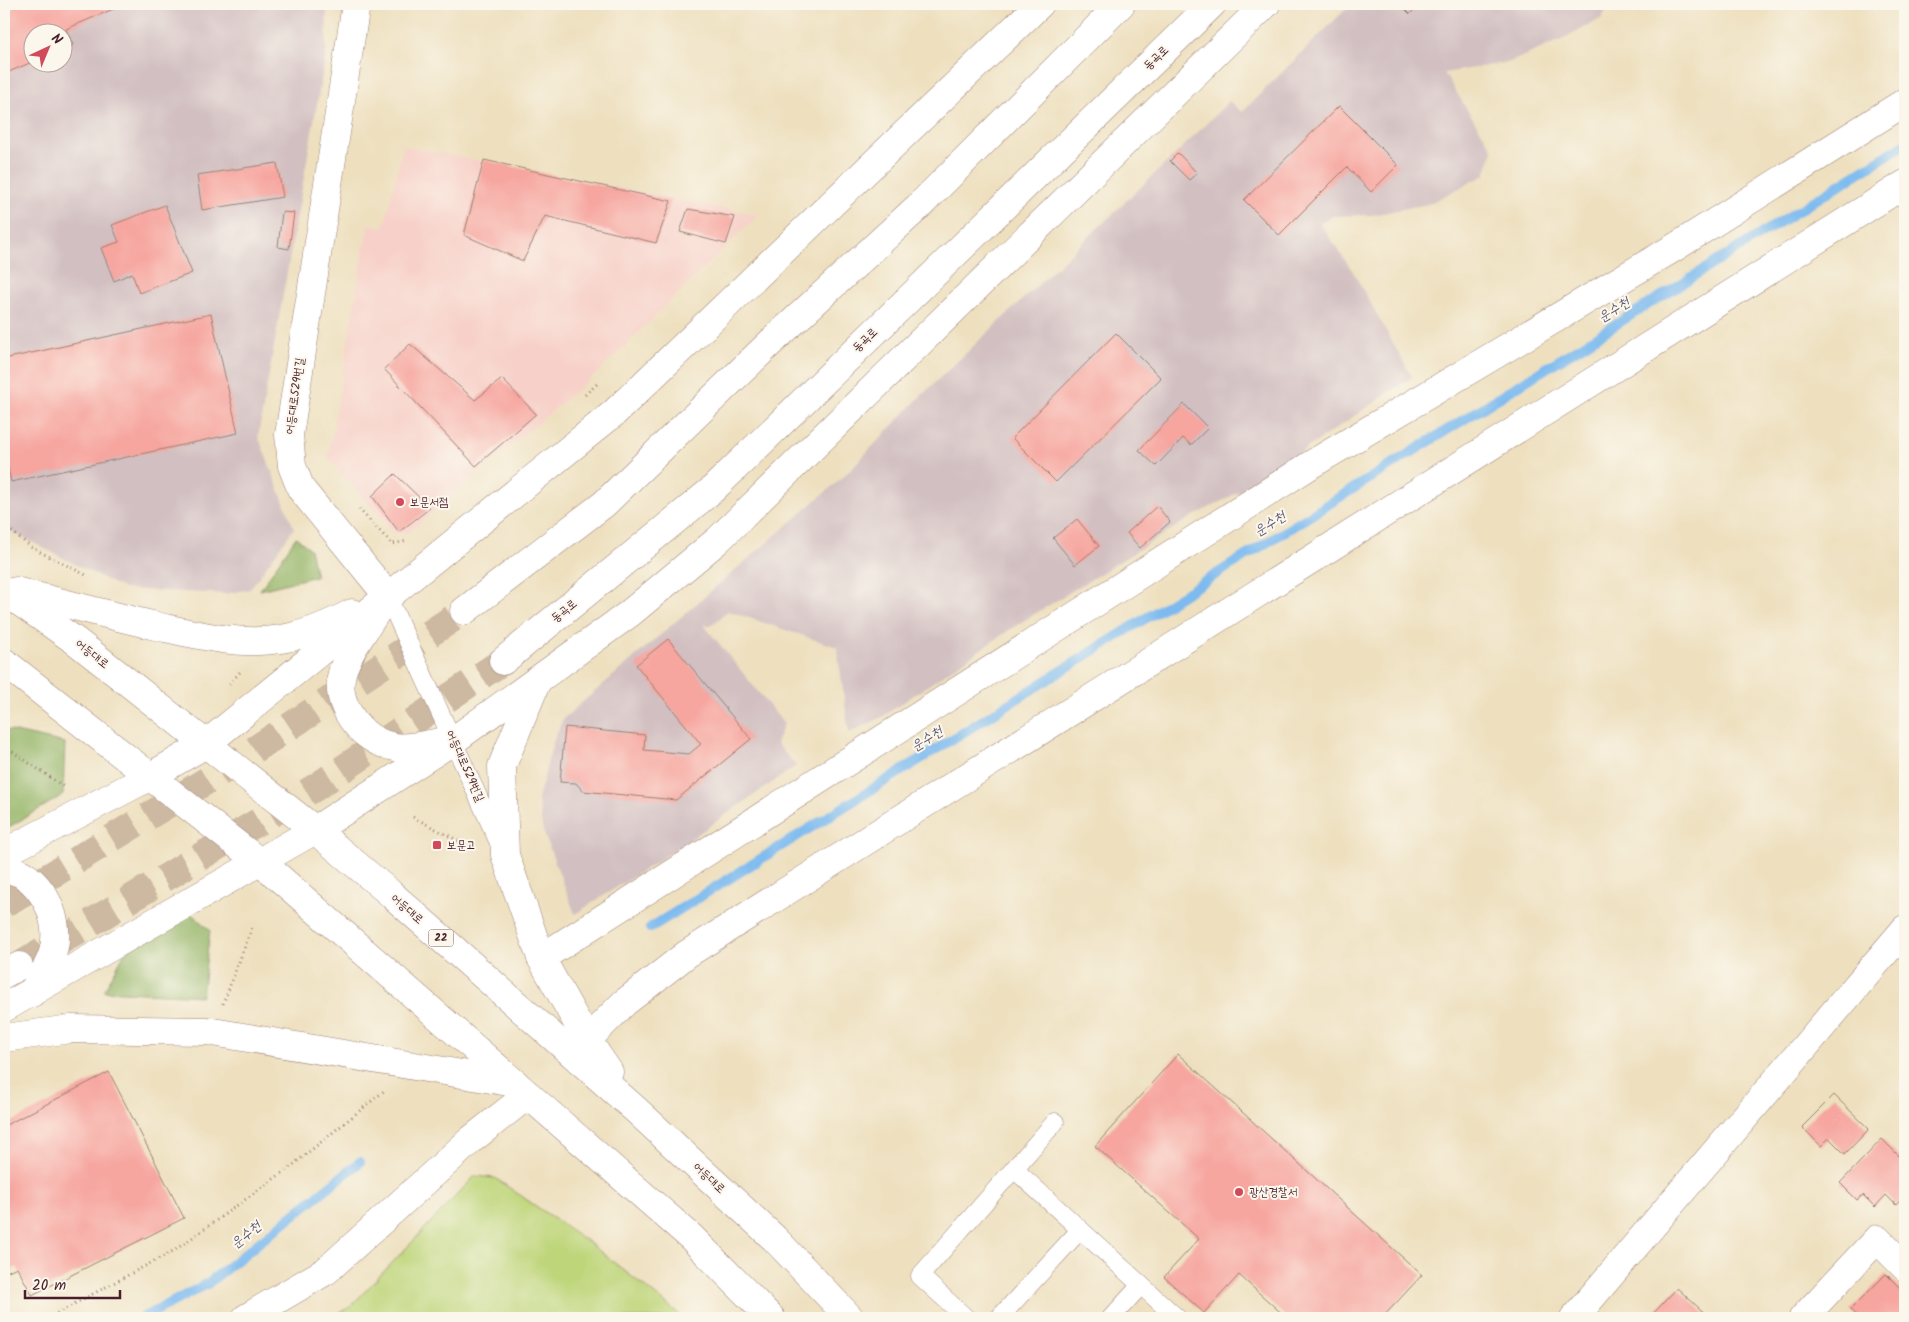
<svg xmlns="http://www.w3.org/2000/svg" width="1909" height="1322" font-family="Kalam,'Poor Story',sans-serif">
  <style>
    .built { fill: #f7d1c9 }
    .industrial { fill: #d2bfc1; fill-rule: evenodd }
    .green { fill: #bed579; stroke: #847a52 }
    .forest { fill: #96b669; stroke: #706a4a }
    .lines { fill: none; stroke-linecap: round; stroke-linejoin: round }
    .stream { stroke: #7bbaef; stroke-width: 10 }
    .building { fill: #f6a59f }
    .secondary-tunnel { stroke: #cdb9a1; stroke-width: 28; stroke-dasharray: 28 14; stroke-linecap: butt }
    .service-casing { stroke: #9c8075; stroke-width: 19 }
    .minor-casing { stroke: #9c8075; stroke-width: 29 }
    .secondary-casing { stroke: #9c8075; stroke-width: 29 }
    .primary-casing { stroke: #9c8075; stroke-width: 29 }
    .path { stroke: #9c8075; stroke-width: 3; stroke-dasharray: 1 4; stroke-linecap: butt }
    .service { stroke: #fff; stroke-width: 18 }
    .minor { stroke: #fff; stroke-width: 28 }
    .secondary { stroke: #fff; stroke-width: 28 }
    .primary { stroke: #fff; stroke-width: 28 }
    .poi-dot { fill: #d1495b; stroke: #fbf7ec; stroke-width: 2 }
    .labels { text-anchor: middle; dominant-baseline: central; stroke-width: 4; stroke-linejoin: round; paint-order: stroke }
    .shield { fill: #fbf7ec; stroke: #7f6065; stroke-width: 1 }
    .shield-label { font-size: 11px; font-weight: bold; fill: #4a1f2b }
    .street-label { font-size: 12px; fill: #4a1f2b; stroke: #fbf7ec }
    .poi-label { font-size: 12px; fill: #4a1f2b; stroke: #fbf7ec; text-anchor: start }
    .water-label { font-size: 14px; font-style: italic; fill: #5b5570; stroke: #fbf7ec }
  </style>
  <rect width="100%" height="100%" fill="#fbf7ec"/>
  <filter id="ink" filterUnits="userSpaceOnUse"><feTurbulence type="fractalNoise" baseFrequency=".02" numOctaves="2"/><feDisplacementMap in="SourceGraphic" scale="10" xChannelSelector="R" yChannelSelector="G"/><feConvolveMatrix kernelMatrix="1 2 1 2 8 2 1 2 1" color-interpolation-filters="sRGB"/></filter>
  <filter id="wash" filterUnits="userSpaceOnUse"><feTurbulence type="fractalNoise" baseFrequency=".0096" numOctaves="4" result="noise"/><feDisplacementMap in="SourceGraphic" scale="20" xChannelSelector="R" yChannelSelector="G"/><feGaussianBlur stdDeviation="1.12" result="paint"/><feColorMatrix in="noise" values="0 0 0 0 0 0 0 0 0 0 0 0 0 0 0 0 0 1.4 0 .05"/><feComposite in="paint" operator="in"/></filter>
  <g filter="url(#wash)">
    <rect width="100%" height="100%" fill="#eee0bf"/>
    <path class="built" d="M 403,146 L 758,215 L 597,373 L 408,533 L 394,533 L 328,458 L 368,224 L 382,227 L 386,219 Z"/>
    <g class="industrial">
      <path d="M 4,4 L 327,4 L 326,53 L 258,436 L 294,528 L 250,589 L 225,594 L 124,589 L 4,528 ZM 32,32 L 62,32 L 62,62 L 32,62 Z"/>
      <path d="M 1351,4 L 1609,4 L 1602,18 L 1566,38 L 1510,62 L 1444,73 L 1493,150 L 1485,175 L 1428,204 L 1372,215 L 1332,216 L 1320,224 L 1352,270 L 1412,377 L 1257,482 L 1190,518 L 1012,628 L 882,717 L 849,733 L 837,647 L 728,611 L 712,625 L 704,625 L 784,724 L 776,743 L 796,766 L 675,850 L 575,914 L 543,831 L 538,800 L 553,742 L 563,719 L 843,477 L 923,394 L 1181,149 L 1229,101 L 1242,112 Z"/>
    </g>
    <path class="green" d="M 475,1176 L 495,1178 L 588,1242 L 684,1318 L 329,1318 L 350,1307 Z"/>
    <g class="forest">
      <path d="M 296,537 L 310,549 L 316,576 L 260,590 Z"/>
      <path d="M 7,730 L 65,743 L 63,795 L 4,830 L 4,731 Z"/>
      <path d="M 189,912 L 210,930 L 202,996 L 104,991 L 125,952 Z"/>
    </g>
    <g class="lines">
      <g class="stream">
        <path d="M 650,928 L 1905,144"/>
        <path d="M 142,1318 L 207,1284 L 360,1162"/>
      </g>
    </g>
    <g id="blocks">
      <g class="building">
        <path d="M 4,4 L 125,4 L 66,29 L 73,45 L 62,50 L 62,32 L 32,32 L 32,62 L 4,74 Z"/>
        <path d="M 1400,4 L 1420,4 L 1410,14 Z"/>
        <path d="M 1339,106 L 1398,165 L 1371,192 L 1347,167 L 1279,235 L 1244,200 Z"/>
        <path d="M 1178,153 L 1197,173 L 1189,180 L 1170,161 Z"/>
        <path d="M 484,160 L 671,201 L 656,243 L 545,216 L 523,261 L 464,235 Z"/>
        <path d="M 277,163 L 283,197 L 202,210 L 197,175 Z"/>
        <path d="M 165,205 L 192,273 L 139,293 L 132,273 L 114,281 L 101,248 L 119,242 L 112,225 Z"/>
        <path d="M 688,209 L 735,217 L 726,244 L 680,232 Z"/>
        <path d="M 282,212 L 294,213 L 289,249 L 278,247 Z"/>
        <path d="M 211,314 L 238,433 L 11,482 L 4,449 L 4,359 Z"/>
        <path d="M 1116,333 L 1161,378 L 1056,482 L 1012,438 Z"/>
        <path d="M 410,344 L 475,400 L 502,379 L 536,414 L 476,466 L 384,369 Z"/>
        <path d="M 1184,404 L 1208,428 L 1191,445 L 1183,438 L 1156,466 L 1139,450 Z"/>
        <path d="M 395,474 L 430,508 L 399,532 L 372,496 Z"/>
        <path d="M 1157,506 L 1170,522 L 1140,548 L 1127,533 Z"/>
        <path d="M 1077,519 L 1099,546 L 1075,565 L 1053,538 Z"/>
        <path d="M 668,639 L 751,739 L 676,800 L 583,791 L 576,783 L 560,782 L 565,727 L 645,735 L 644,750 L 689,754 L 701,744 L 636,665 Z"/>
        <path d="M 1178,1054 L 1422,1275 L 1382,1318 L 1287,1318 L 1239,1275 L 1204,1313 L 1164,1277 L 1199,1239 L 1095,1146 Z"/>
        <path d="M 109,1072 L 184,1218 L 32,1295 L 17,1267 L 4,1273 L 4,1126 Z"/>
        <path d="M 1834,1095 L 1869,1129 L 1845,1154 L 1829,1138 L 1821,1146 L 1802,1127 Z"/>
        <path d="M 1882,1139 L 1905,1162 L 1905,1195 L 1896,1205 L 1886,1195 L 1875,1207 L 1863,1195 L 1857,1200 L 1840,1183 Z"/>
        <path d="M 1886,1274 L 1905,1293 L 1905,1318 L 1859,1318 L 1850,1310 Z"/>
        <path d="M 1677,1288 L 1710,1318 L 1649,1318 Z"/>
      </g>
    </g>
  </g>
  <g filter="url(#ink)">
    <use href="#blocks" fill-opacity="0" stroke="#9c8075" stroke-width="1"/>
    <g class="lines">
      <g class="secondary-tunnel">
        <path d="M 4,904 L 224,770 L 464,611"/>
        <path d="M 19,966 L 316,787 L 503,661"/>
      </g>
      <g class="service-casing">
        <g id="service">
          <path d="M 387,595 L 499,843"/>
          <path d="M 1014,1169 L 1177,1318"/>
          <path d="M 966,1318 L 920,1276 L 1055,1122"/>
          <path d="M 999,1318 L 1080,1230"/>
          <path d="M 1111,1318 L 1141,1285"/>
        </g>
      </g>
      <g class="minor-casing">
        <g id="minor">
          <path d="M 356,4 L 289,435 L 292,466 L 301,489 L 387,595"/>
          <path d="M 541,958 L 1312,464 L 1677,246 L 1905,102"/>
          <path d="M 587,1040 L 624,1003 L 687,954 L 1905,184"/>
          <path d="M 246,1318 L 326,1271 L 472,1139 L 528,1095"/>
          <path d="M 1574,1318 L 1905,929"/>
          <path d="M 1803,1318 L 1877,1239 L 1905,1267"/>
        </g>
      </g>
      <g class="secondary-casing">
        <g id="secondary">
          <path d="M 382,603 C 370,623 348,651 342,673 C 334,704 360,739 390,746 C 406,751 430,743 447,741"/>
          <path d="M 464,611 L 604,504 L 768,345 L 918,207 L 1121,4"/>
          <path d="M 503,661 L 712,490 L 1212,4"/>
          <path d="M 4,853 L 151,776 L 206,744"/>
          <path d="M 4,868 C 10,870 16,871 22,874 C 47,889 61,924 53,952 C 49,966 40,980 32,993"/>
          <path d="M 4,974 L 19,966"/>
          <path d="M 4,1008 L 315,830 L 454,740 L 629,614 L 718,540 L 1266,4"/>
        </g>
      </g>
      <g class="primary-casing">
        <g id="primary">
          <path d="M 4,591 L 77,642 L 315,830 L 391,894 L 636,1110 L 775,1239 L 850,1318"/>
          <path d="M 16,591 C 63,603 109,615 156,626 C 197,635 239,646 281,639 C 305,635 331,624 352,613"/>
          <path d="M 4,662 L 276,875 L 691,1237 L 771,1318"/>
          <path d="M 537,681 L 502,766 L 505,855 L 541,958 L 587,1040 L 609,1072"/>
          <path d="M 206,744 L 614,413 L 1040,4"/>
          <path d="M 4,1038 L 71,1029 L 207,1031 L 515,1083"/>
        </g>
      </g>
      <g class="path">
        <path d="M 585,395 L 597,384"/>
        <path d="M 359,509 L 392,544 L 407,541"/>
        <path d="M 4,525 L 32,548 L 88,576"/>
        <path d="M 229,684 L 242,670"/>
        <path d="M 4,746 L 63,786"/>
        <path d="M 413,817 L 472,848"/>
        <path d="M 223,1004 L 253,925"/>
        <path d="M 48,1318 L 175,1250 L 289,1168 L 384,1091"/>
      </g>
      <use href="#service" class="service"/>
      <use href="#minor" class="minor"/>
      <use href="#secondary" class="secondary"/>
      <use href="#primary" class="primary"/>
    </g>
  </g>
  <g class="poi-dot">
    <circle cx="400" cy="502" r="5"/>
    <rect x="432" y="840" width="10" height="10" rx="2.5"/>
    <circle cx="1239" cy="1192" r="5"/>
  </g>
  <g class="labels">
    <rect class="shield" x="428.5" y="929.5" width="25" height="17" rx="4"/>
    <g class="shield-label">
      <text x="441" y="938">22</text>
    </g>
    <g class="street-label">
      <text transform="translate(1156 58) rotate(-44)">동곡로</text>
      <text transform="translate(865 340) rotate(-44)">동곡로</text>
      <text transform="translate(295 396) rotate(-82)">어등대로529번길</text>
      <text transform="translate(564 611) rotate(-39)">동곡로</text>
      <text transform="translate(92 654) rotate(38)">어등대로</text>
      <text transform="translate(465 766) rotate(66)">어등대로529번길</text>
      <text transform="translate(407 909) rotate(41)">어등대로</text>
      <text transform="translate(709 1178) rotate(43)">어등대로</text>
    </g>
    <g class="poi-label">
      <text x="410" y="502">보문서점</text>
      <text x="447" y="845">보문고</text>
      <text x="1249" y="1192">광산경찰서</text>
    </g>
    <g class="water-label">
      <text transform="translate(1614 310) rotate(-32)">운수천</text>
      <text transform="translate(1270 524) rotate(-32)">운수천</text>
      <text transform="translate(927 739) rotate(-32)">운수천</text>
      <text transform="translate(246 1235) rotate(-39)">운수천</text>
    </g>
  </g>
  <rect width="1909" height="1322" fill="none" stroke="#fbf7ec" stroke-width="20"/>
  <g transform="translate(48 48) rotate(44)"><circle r="24" fill="#fbf7ec" stroke="#b4a19f"/>
  <path d="M0-4L9 19L0 12L-9 19Z" fill="#d1495b"/>
  <text y="-8" font-size="14" font-weight="bold" text-anchor="middle" fill="#4a1f2b">N</text>
  </g>
  <path d="M25 1290v8h95v-8" fill="none" stroke="#4a1f2b" stroke-width="2.5"/>
  <text x="32" y="1290" font-size="15" fill="#4a1f2b" stroke="#fbf7ec" stroke-width="4" paint-order="stroke">20 m</text>
</svg>
